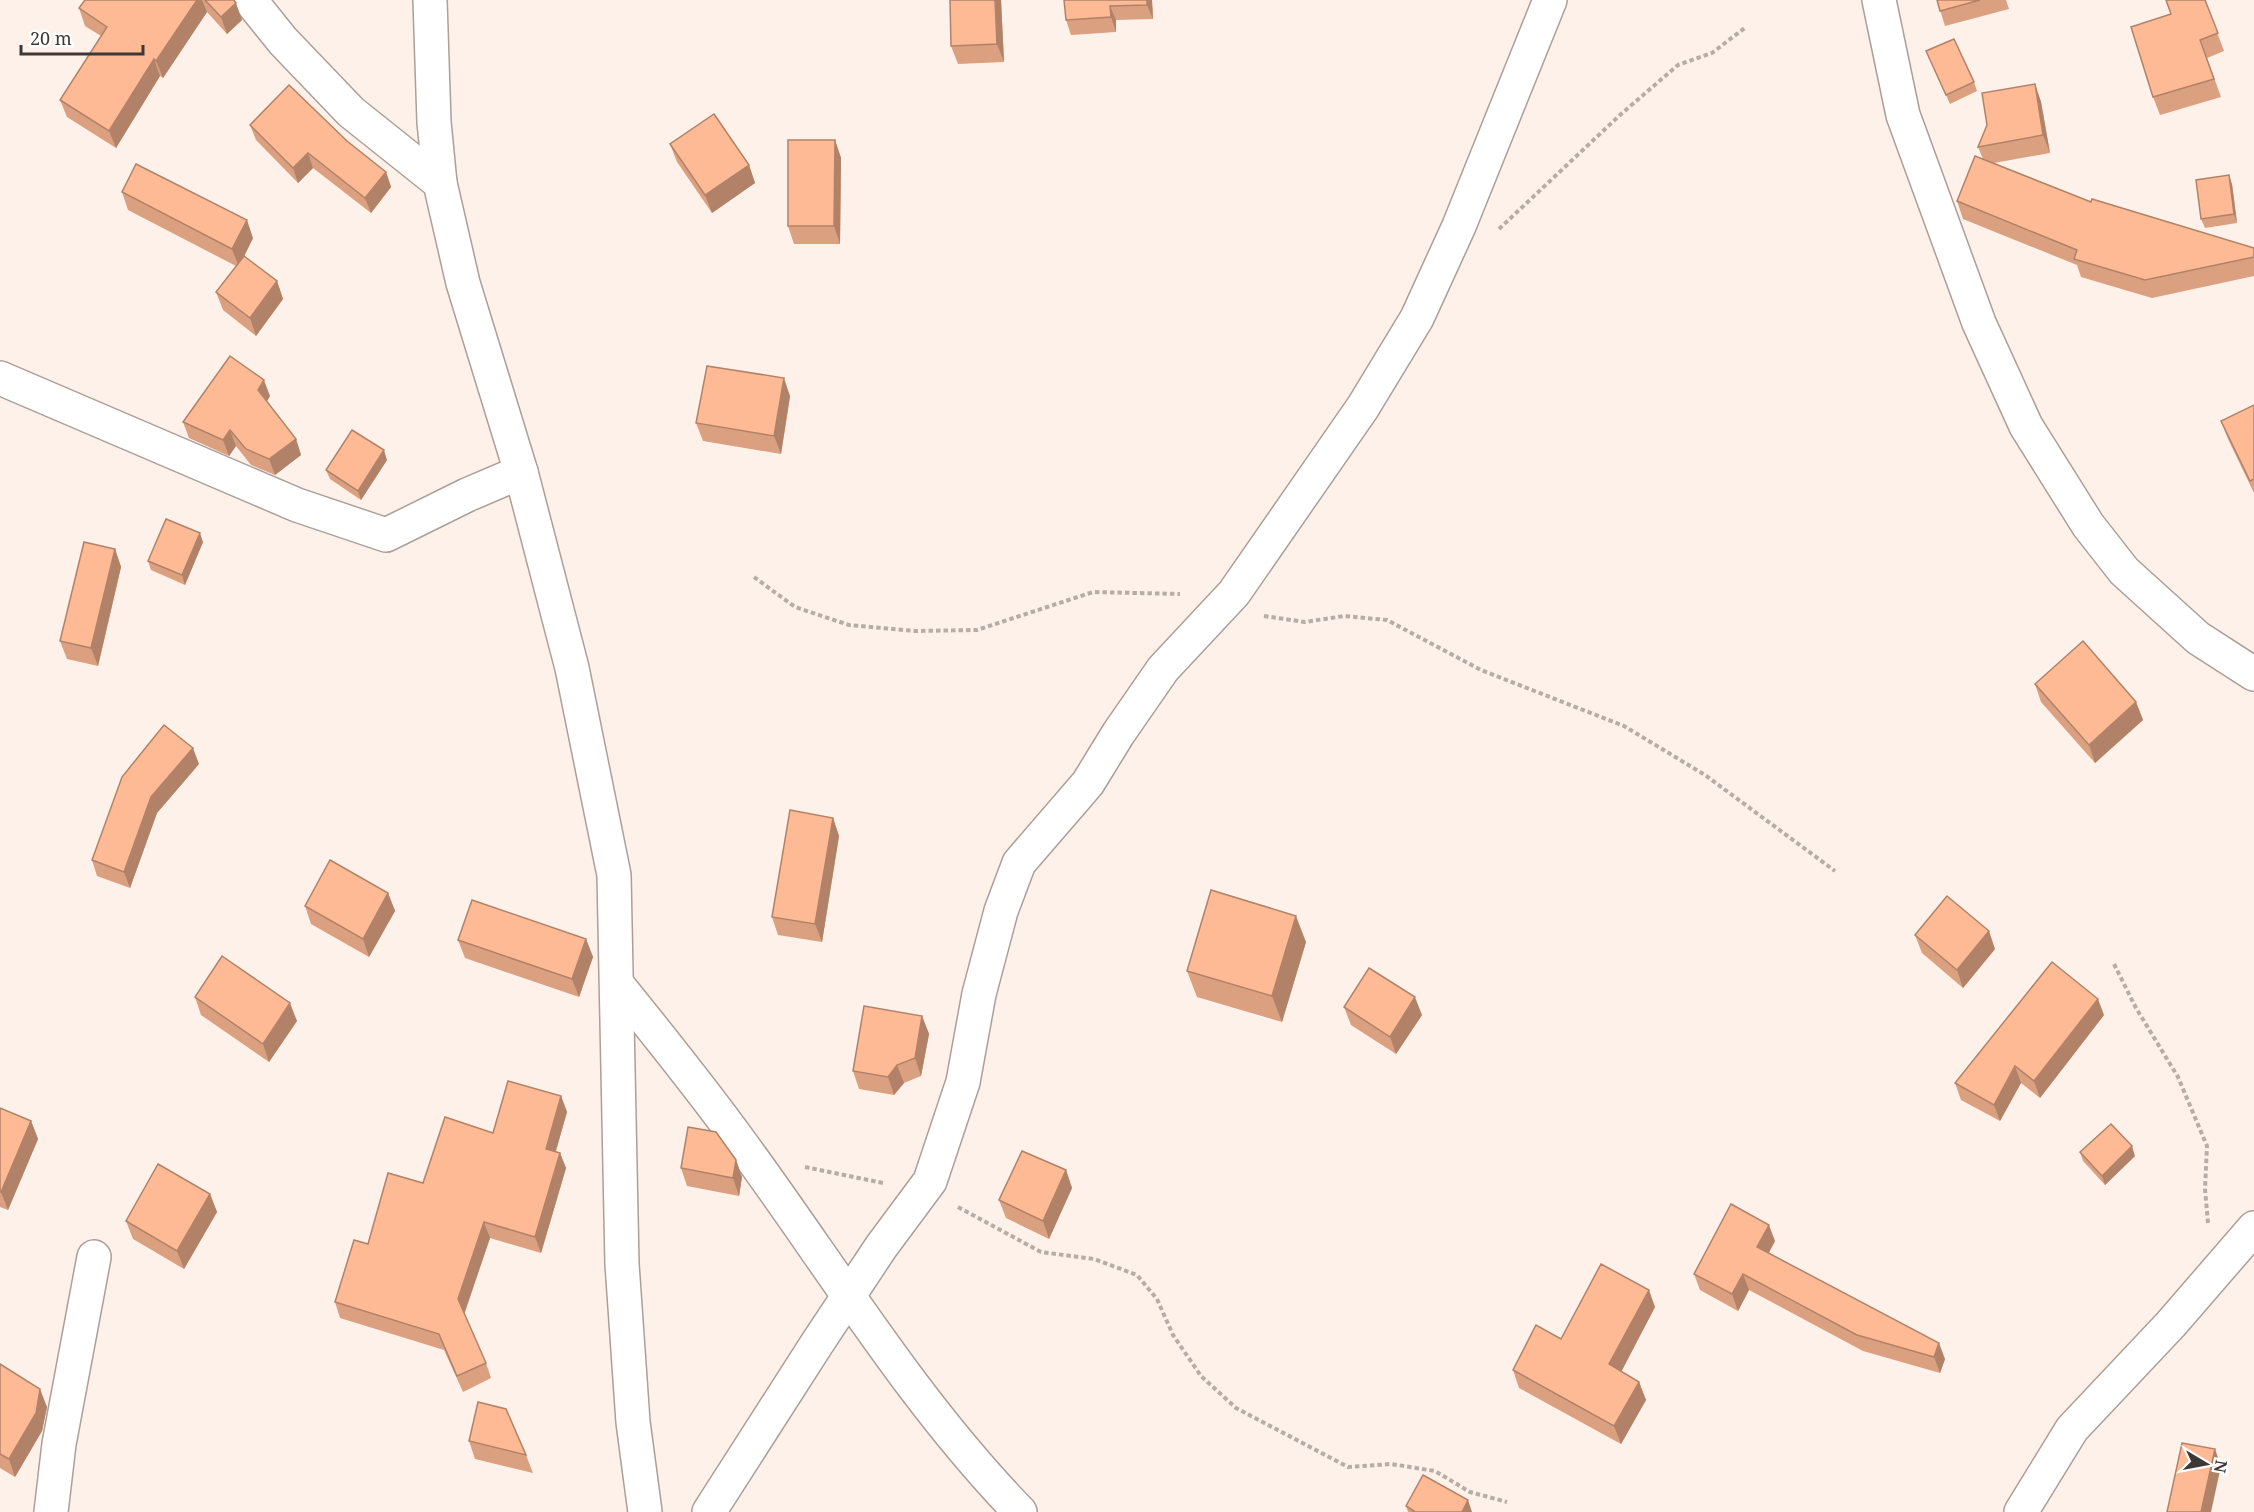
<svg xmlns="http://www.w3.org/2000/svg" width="2254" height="1512" font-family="'Noto Serif',serif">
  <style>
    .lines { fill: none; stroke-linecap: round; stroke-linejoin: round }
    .street-casing { stroke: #ab9f98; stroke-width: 36 }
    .secondary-casing { stroke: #ab9f98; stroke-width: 36 }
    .path { stroke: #b7ada8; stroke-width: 4; stroke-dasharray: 4.5 3; stroke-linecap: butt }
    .street { stroke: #fff; stroke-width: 33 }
    .secondary { stroke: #fff; stroke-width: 33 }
    .wall { fill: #daa080 }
    .shaded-wall { fill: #b28268 }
    .building { fill: #feba95; stroke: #b28268; stroke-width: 1.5 }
  </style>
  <rect width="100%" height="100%" fill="#fef1ea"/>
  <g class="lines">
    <g class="street-casing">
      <g id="street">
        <path d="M 250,0 L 283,41 L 351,112 L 440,183 L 463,283 L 521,472 L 572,668 L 614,875 L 622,1264 L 633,1422 L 645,1512"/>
        <path d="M 430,0 L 434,122 L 440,183"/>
        <path d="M 1879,0 L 1903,115 L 1979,323 L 2026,426 L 2088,525 L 2124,571 L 2198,638 L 2254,674"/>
        <path d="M 0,378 L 297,505 L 386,535 L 467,495 L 521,472"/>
        <path d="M 617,984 C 659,1036 701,1088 740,1142 C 832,1267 912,1401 1020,1512"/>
        <path d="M 51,1512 L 59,1444 L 94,1257"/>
        <path d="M 709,1512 L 816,1345 L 881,1247 L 930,1181 L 963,1082 L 979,994 L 1001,911 L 1019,863 L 1088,783 L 1118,734 L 1163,669 L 1234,593 L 1363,407 L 1417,318 L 1459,226 L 1550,0"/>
      </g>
    </g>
    <g class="secondary-casing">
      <path id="secondary" d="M 2021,1512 L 2072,1429 L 2171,1324 L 2254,1228"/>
    </g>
    <g class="path">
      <path d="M 1499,229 L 1620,115 L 1678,65 L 1712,53 L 1746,27"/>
      <path d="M 754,577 L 795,607 L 849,625 L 915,631 L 977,630 L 1093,592 L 1180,594"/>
      <path d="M 1264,616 L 1305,622 L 1344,616 L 1387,620 L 1481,670 L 1624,726 L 1705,775 L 1835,871"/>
      <path d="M 2114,964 L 2136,1008 L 2178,1077 L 2207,1146 L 2205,1189 L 2208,1223"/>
      <path d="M 805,1167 L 883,1183"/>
      <path d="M 958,1207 L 1041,1252 L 1094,1259 L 1137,1275 L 1157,1299 L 1173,1335 L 1201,1376 L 1236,1408 L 1348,1467 L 1391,1464 L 1435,1471 L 1470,1492 L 1507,1502"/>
    </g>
    <use href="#street" class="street"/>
    <use href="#secondary" class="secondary"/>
  </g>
  <g class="wall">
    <path d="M 85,0 L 234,0 L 242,20 L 227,34 L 207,12 L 163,78 L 160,76 L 116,148 L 67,117 L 60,100 L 101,36 L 85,26 L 79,8 Z"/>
    <path d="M 950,0 L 1001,0 L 1004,62 L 958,64 L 951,46 Z"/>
    <path d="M 1064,0 L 1152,0 L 1153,19 L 1116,20 L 1116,32 L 1071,35 L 1066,20 Z"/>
    <path d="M 1937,0 L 2006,0 L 2009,9 L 1945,26 Z"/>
    <path d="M 2205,0 L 2224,51 L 2207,58 L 2221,97 L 2160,115 L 2153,97 L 2171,14 Z"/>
    <path d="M 1926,51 L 1974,82 L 1977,91 L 1950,104 Z"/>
    <path d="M 2035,84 L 2041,102 L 2050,153 L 1994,163 L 2091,202 L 2254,248 L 2254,276 L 2152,298 L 2081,277 L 2077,265 L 1963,219 L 1957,201 L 1983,159 L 1978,147 Z"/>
    <path d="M 250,125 L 347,141 L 386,172 L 391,187 L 371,213 L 313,168 L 298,183 L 256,140 Z"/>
    <path d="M 835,140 L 841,158 L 840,244 L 794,244 L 788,226 Z"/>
    <path d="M 670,144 L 749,165 L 755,183 L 712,213 L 677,162 Z"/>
    <path d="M 2232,184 L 2237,223 L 2205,228 L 2201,219 Z"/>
    <path d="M 122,192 L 253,238 L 244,256 L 277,281 L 283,299 L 256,336 L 223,310 L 216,292 L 236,266 L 128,210 Z"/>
    <path d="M 270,396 L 267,401 L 296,439 L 301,455 L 275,475 L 251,465 L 236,446 L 229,456 L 189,438 L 183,422 Z"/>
    <path d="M 790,396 L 781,454 L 703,441 L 696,423 Z"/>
    <path d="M 2254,405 L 2254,493 L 2228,439 L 2221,421 Z"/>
    <path d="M 387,460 L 361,500 L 330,479 L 326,470 Z"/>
    <path d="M 203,542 L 185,585 L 151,570 L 148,561 Z"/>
    <path d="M 115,549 L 121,567 L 98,666 L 67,659 L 60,641 Z"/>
    <path d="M 2035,684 L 2136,702 L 2143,720 L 2095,763 L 2041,702 Z"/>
    <path d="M 199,764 L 157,813 L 130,888 L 97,876 L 92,860 Z"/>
    <path d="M 833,818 L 839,836 L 822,942 L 778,935 L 772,917 Z"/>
    <path d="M 388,893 L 395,911 L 369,957 L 311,924 L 305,906 Z"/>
    <path d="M 1915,935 L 1995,949 L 1963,988 L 1922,953 Z"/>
    <path d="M 586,939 L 593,957 L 579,997 L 465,958 L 458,940 Z"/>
    <path d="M 1306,942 L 1282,1022 L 1197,997 L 1187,971 Z"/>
    <path d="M 195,997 L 297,1021 L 269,1062 L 201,1015 Z"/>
    <path d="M 1344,1007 L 1422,1015 L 1396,1054 L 1351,1025 Z"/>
    <path d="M 2104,1015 L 2040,1098 L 2021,1083 L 2000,1121 L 1961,1100 L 1955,1083 Z"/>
    <path d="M 922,1016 L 929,1034 L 921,1076 L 904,1083 L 894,1095 L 859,1089 L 853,1071 Z"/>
    <path d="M 561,1096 L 567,1112 L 556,1151 L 560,1153 L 566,1168 L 541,1253 L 490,1238 L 464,1313 L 486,1363 L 491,1378 L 463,1392 L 444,1350 L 340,1318 L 335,1302 L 368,1244 L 423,1183 Z"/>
    <path d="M 0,1108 L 31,1121 L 38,1139 L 8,1210 L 0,1207 Z"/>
    <path d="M 2080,1152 L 2135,1156 L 2105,1185 L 2083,1161 Z"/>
    <path d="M 736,1160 L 742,1177 L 739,1196 L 687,1186 L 681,1168 Z"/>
    <path d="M 1066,1170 L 1072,1188 L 1049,1239 L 1006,1218 L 999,1200 Z"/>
    <path d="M 210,1194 L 217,1212 L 184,1269 L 133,1239 L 126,1221 Z"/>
    <path d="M 1775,1241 L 1769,1253 L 1945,1359 L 1940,1373 L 1863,1351 L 1749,1290 L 1738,1311 L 1700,1290 L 1694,1274 Z"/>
    <path d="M 1655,1307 L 1621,1371 L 1639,1382 L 1646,1400 L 1621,1444 L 1519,1388 L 1513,1370 L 1561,1339 Z"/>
    <path d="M 0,1364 L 47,1407 L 42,1431 L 15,1477 L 0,1468 Z"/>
    <path d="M 469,1441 L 526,1455 L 533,1473 L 475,1459 Z"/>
    <path d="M 1406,1506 L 1472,1512 L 1408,1512 Z"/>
  </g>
  <g class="shaded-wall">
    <path d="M 197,0 L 202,0 L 207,12 L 163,78 L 156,61 Z"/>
    <path d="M 995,0 L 1001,0 L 1004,62 L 997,44 Z"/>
    <path d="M 1147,0 L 1152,0 L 1153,19 L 1147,5 Z"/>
    <path d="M 236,3 L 242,20 L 227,34 L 221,17 Z"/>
    <path d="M 1110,6 L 1116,20 L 1116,32 L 1111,17 Z"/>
    <path d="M 154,59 L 160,76 L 116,148 L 109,131 Z"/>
    <path d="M 2035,84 L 2041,102 L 2050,153 L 2043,135 Z"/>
    <path d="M 835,140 L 841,158 L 840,244 L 834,226 Z"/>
    <path d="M 308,153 L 313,168 L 298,183 L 293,168 Z"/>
    <path d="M 749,165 L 755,183 L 712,213 L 705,195 Z"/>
    <path d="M 386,172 L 391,187 L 371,213 L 365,198 Z"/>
    <path d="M 2229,175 L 2232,184 L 2237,223 L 2234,214 Z"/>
    <path d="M 247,220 L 253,238 L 239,267 L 232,249 Z"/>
    <path d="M 277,281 L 283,299 L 256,336 L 250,318 Z"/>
    <path d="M 784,378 L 790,396 L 781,454 L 774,436 Z"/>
    <path d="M 264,380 L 270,396 L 264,406 L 258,390 Z"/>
    <path d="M 230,430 L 236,446 L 229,456 L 223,440 Z"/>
    <path d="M 296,439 L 301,455 L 275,475 L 269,459 Z"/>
    <path d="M 384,450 L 387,460 L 361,500 L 358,491 Z"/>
    <path d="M 200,533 L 203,542 L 185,585 L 182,575 Z"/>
    <path d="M 115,549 L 121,567 L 98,666 L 91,648 Z"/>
    <path d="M 2136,702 L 2143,720 L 2095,763 L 2089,745 Z"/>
    <path d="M 193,748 L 199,764 L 157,813 L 130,888 L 124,872 L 151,797 Z"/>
    <path d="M 833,818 L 839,836 L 822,942 L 815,924 Z"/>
    <path d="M 388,893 L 395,911 L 369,957 L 363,939 Z"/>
    <path d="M 1296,916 L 1306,942 L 1282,1022 L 1272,996 Z"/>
    <path d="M 1989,931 L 1995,949 L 1963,988 L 1957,970 Z"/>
    <path d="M 586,939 L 593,957 L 579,997 L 572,979 Z"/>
    <path d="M 1415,997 L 1422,1015 L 1396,1054 L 1390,1037 Z"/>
    <path d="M 2098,999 L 2104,1015 L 2040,1098 L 2034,1081 Z"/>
    <path d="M 290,1003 L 297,1021 L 269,1062 L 263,1044 Z"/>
    <path d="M 922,1016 L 929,1034 L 921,1076 L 915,1058 Z"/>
    <path d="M 897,1065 L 904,1083 L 894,1095 L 888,1077 Z"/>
    <path d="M 2015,1066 L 2021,1083 L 2000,1121 L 1994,1105 Z"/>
    <path d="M 561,1096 L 567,1112 L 552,1164 L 546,1149 Z"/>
    <path d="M 31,1121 L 38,1139 L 8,1210 L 1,1192 Z"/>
    <path d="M 2132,1146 L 2135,1156 L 2105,1185 L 2102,1176 Z"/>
    <path d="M 560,1153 L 566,1168 L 541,1253 L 535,1237 Z"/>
    <path d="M 736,1160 L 742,1177 L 739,1196 L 733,1178 Z"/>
    <path d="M 1066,1170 L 1072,1188 L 1049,1239 L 1043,1221 Z"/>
    <path d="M 210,1194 L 217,1212 L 184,1269 L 177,1251 Z"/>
    <path d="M 484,1222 L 490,1238 L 464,1315 L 458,1299 Z"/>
    <path d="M 1769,1225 L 1775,1241 L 1763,1263 L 1757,1247 Z"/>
    <path d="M 1743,1274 L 1749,1290 L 1738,1311 L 1732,1294 Z"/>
    <path d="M 1649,1290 L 1655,1307 L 1616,1382 L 1609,1364 Z"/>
    <path d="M 1939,1343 L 1945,1359 L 1940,1373 L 1934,1357 Z"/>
    <path d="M 1639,1382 L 1646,1400 L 1621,1444 L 1614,1426 Z"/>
    <path d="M 40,1389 L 47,1407 L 42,1431 L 15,1477 L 9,1459 Z"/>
    <path d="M 2215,1449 L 2221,1466 L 2211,1512 L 2201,1512 Z"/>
    <path d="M 1468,1500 L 1472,1512 L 1462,1512 Z"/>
  </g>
  <g class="building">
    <path d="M 85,0 L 197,0 L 156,61 L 154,59 L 109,131 L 60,100 L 107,27 L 79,8 Z"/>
    <path d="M 205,0 L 234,0 L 236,3 L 221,17 Z"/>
    <path d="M 950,0 L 995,0 L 997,44 L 951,46 Z"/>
    <path d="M 1064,0 L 1147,0 L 1147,5 L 1110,6 L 1111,17 L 1066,20 Z"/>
    <path d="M 1937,0 L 1980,0 L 1940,11 Z"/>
    <path d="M 2166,0 L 2205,0 L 2218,33 L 2200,40 L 2214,79 L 2153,97 L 2131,27 L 2171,14 Z"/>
    <path d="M 1954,39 L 1974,82 L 1946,95 L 1926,51 Z"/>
    <path d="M 2035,84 L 2043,135 L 1978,147 L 1987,125 L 1982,93 Z"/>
    <path d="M 289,85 L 347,141 L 386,172 L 365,198 L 308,153 L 293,168 L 250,125 Z"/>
    <path d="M 714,114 L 749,165 L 705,195 L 670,144 Z"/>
    <path d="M 788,140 L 835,140 L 834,226 L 788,226 Z"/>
    <path d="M 1975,156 L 2091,202 L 2092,199 L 2254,248 L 2254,257 L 2145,280 L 2074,259 L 2077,250 L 1957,201 Z"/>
    <path d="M 136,164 L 247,220 L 232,249 L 122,192 Z"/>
    <path d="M 2229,175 L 2234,214 L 2201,219 L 2196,180 Z"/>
    <path d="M 244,256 L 277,281 L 250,318 L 216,292 Z"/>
    <path d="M 230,356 L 264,380 L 258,390 L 296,439 L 269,459 L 246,449 L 230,430 L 223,440 L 183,422 Z"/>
    <path d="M 707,366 L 784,378 L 774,436 L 696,423 Z"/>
    <path d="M 2254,405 L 2254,479 L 2250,481 L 2221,421 Z"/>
    <path d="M 352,430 L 384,450 L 358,491 L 326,470 Z"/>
    <path d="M 166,519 L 200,533 L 182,575 L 148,561 Z"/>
    <path d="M 84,542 L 115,549 L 91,648 L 60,641 Z"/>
    <path d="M 2083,641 L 2136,702 L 2089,745 L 2035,684 Z"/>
    <path d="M 164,725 L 193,748 L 151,797 L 124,872 L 92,860 L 122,777 Z"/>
    <path d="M 790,810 L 833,818 L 815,924 L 772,917 Z"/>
    <path d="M 330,860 L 388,893 L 363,939 L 305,906 Z"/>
    <path d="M 1211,890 L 1296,916 L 1272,996 L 1187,971 Z"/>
    <path d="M 1947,896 L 1989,931 L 1957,970 L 1915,935 Z"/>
    <path d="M 472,900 L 586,939 L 572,979 L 458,940 Z"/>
    <path d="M 222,956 L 290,1003 L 263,1044 L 195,997 Z"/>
    <path d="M 2052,962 L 2098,999 L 2034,1081 L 2015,1066 L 1994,1105 L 1955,1083 Z"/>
    <path d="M 1369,968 L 1415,997 L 1390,1037 L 1344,1007 Z"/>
    <path d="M 864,1006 L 922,1016 L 915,1058 L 897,1065 L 888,1077 L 853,1071 Z"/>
    <path d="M 508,1081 L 561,1096 L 546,1149 L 560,1153 L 535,1237 L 484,1222 L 458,1299 L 486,1363 L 457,1376 L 439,1334 L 335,1302 L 354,1240 L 368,1244 L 388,1173 L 423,1183 L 445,1117 L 493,1133 Z"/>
    <path d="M 0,1108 L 31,1121 L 1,1192 L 0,1192 Z"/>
    <path d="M 2111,1124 L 2132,1146 L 2102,1176 L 2080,1152 Z"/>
    <path d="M 688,1127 L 716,1132 L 736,1160 L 733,1178 L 681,1168 Z"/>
    <path d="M 1022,1151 L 1066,1170 L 1043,1221 L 999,1200 Z"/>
    <path d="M 158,1164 L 210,1194 L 177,1251 L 126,1221 Z"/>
    <path d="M 1731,1204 L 1769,1225 L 1757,1247 L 1939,1343 L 1934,1357 L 1857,1335 L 1743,1274 L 1732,1294 L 1694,1274 Z"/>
    <path d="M 1601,1264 L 1649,1290 L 1609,1364 L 1639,1382 L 1614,1426 L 1513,1370 L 1536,1325 L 1561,1339 Z"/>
    <path d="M 0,1364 L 40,1389 L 36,1413 L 9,1459 L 0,1454 Z"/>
    <path d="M 478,1402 L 506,1409 L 526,1455 L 469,1441 Z"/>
    <path d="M 2182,1443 L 2215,1449 L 2201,1512 L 2167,1512 Z"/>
    <path d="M 1423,1475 L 1468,1500 L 1462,1512 L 1413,1512 L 1414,1511 L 1406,1506 Z"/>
  </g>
  <g transform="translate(2206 1464) rotate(100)" stroke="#ffffff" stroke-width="4.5" paint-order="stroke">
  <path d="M0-4.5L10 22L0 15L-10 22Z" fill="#3d3735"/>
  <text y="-9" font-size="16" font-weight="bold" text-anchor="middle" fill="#3d3735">N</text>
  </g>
  <path d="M21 45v9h122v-9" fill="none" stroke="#3d3735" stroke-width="3"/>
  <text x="30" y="45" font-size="18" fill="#3d3735" stroke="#ffffff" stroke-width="4.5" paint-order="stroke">20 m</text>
</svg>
